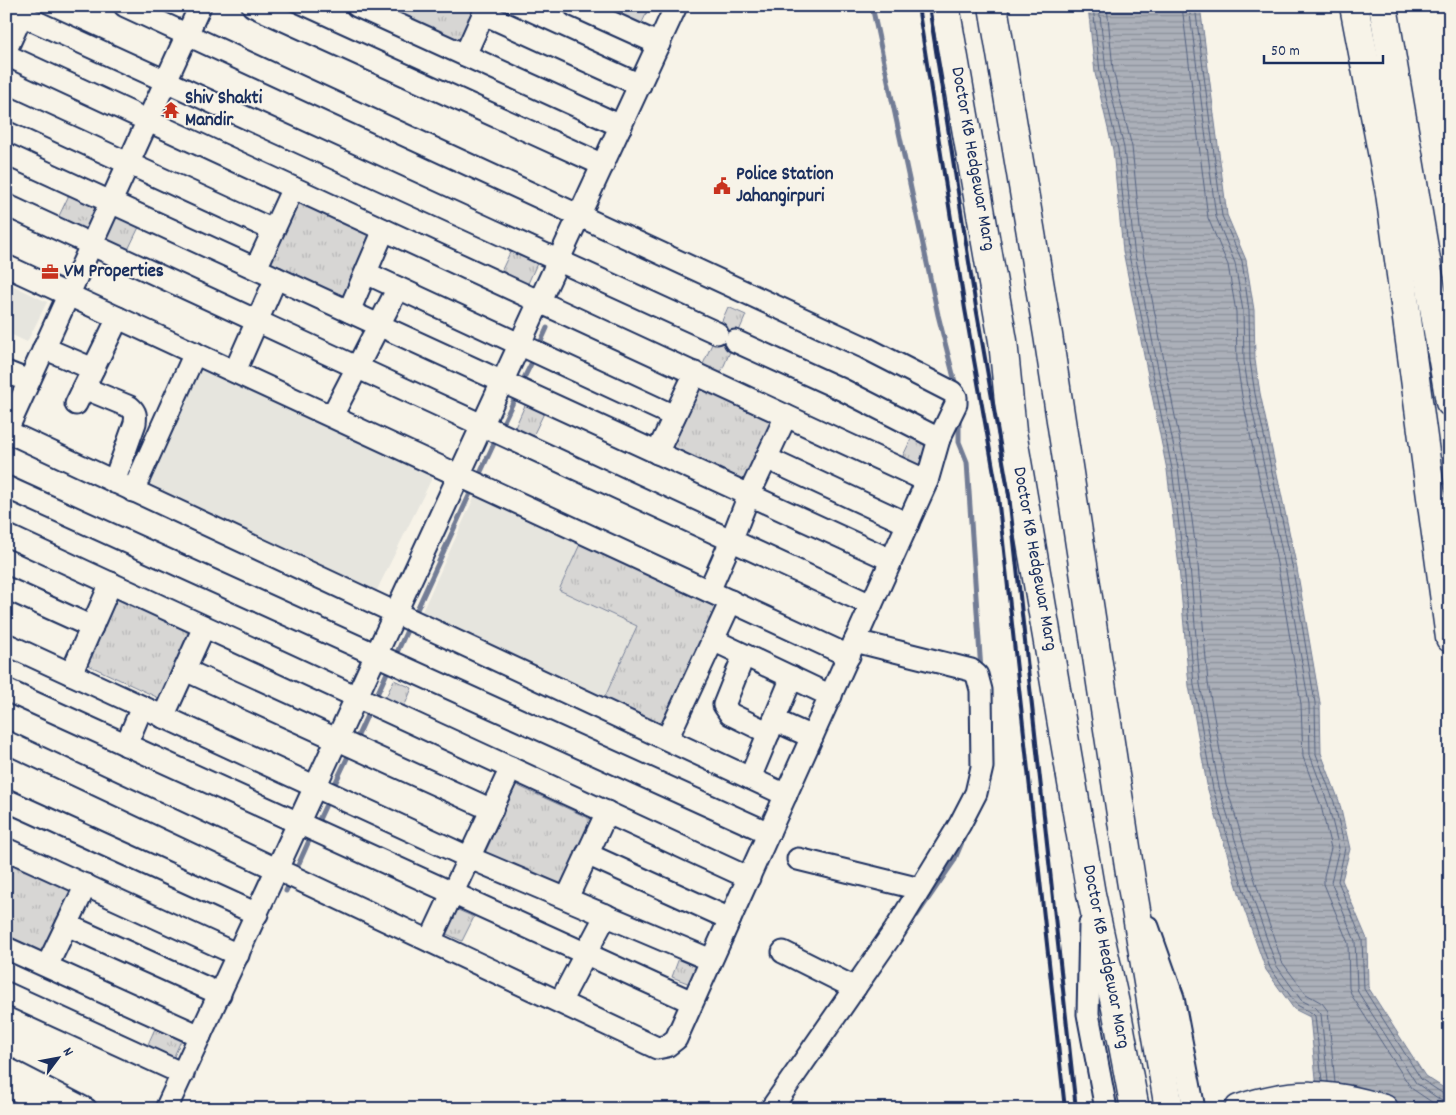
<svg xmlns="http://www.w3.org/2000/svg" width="1456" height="1115" font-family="Dekko,sans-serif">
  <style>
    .built { fill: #e6e5de }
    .grass { fill: url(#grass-tufts); stroke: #798299 }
    .water { fill: url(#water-rules); stroke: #727c95 }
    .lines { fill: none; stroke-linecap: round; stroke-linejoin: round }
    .shore { stroke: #556382; stroke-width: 1 }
    .stream { stroke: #727c95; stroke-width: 5 }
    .minor-casing { stroke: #1b2f5e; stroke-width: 25 }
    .major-casing { stroke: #1b2f5e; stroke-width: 31 }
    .highway-casing { stroke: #1b2f5e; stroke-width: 31 }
    .minor { stroke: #f7f3e8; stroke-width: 21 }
    .major { stroke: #f7f3e8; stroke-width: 28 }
    .highway { stroke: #f7f3e8; stroke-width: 28 }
    .rail { stroke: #1b2f5e; stroke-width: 4 }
    .labels { text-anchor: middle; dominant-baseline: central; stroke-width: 4; stroke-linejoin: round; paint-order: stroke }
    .poi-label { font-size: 19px; font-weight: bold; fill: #1b2f5e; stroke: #f7f3e8; text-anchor: start }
    .street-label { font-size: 19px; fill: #1b2f5e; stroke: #f7f3e8 }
  </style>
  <defs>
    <pattern id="grass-tufts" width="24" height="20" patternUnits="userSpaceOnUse" patternTransform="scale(1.25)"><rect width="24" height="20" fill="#d7d6d4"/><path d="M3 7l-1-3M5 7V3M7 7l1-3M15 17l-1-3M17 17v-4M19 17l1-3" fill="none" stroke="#b8b8b8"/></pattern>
    <pattern id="water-rules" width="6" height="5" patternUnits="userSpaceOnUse" patternTransform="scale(1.25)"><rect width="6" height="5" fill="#acb0b9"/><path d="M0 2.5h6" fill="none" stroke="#8b909a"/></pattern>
  </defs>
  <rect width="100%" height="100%" fill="#f7f3e8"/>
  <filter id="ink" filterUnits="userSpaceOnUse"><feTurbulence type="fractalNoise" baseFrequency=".02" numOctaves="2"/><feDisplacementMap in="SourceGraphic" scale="10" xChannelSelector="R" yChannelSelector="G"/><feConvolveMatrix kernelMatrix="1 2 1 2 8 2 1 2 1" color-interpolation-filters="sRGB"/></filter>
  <g filter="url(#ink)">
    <g class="built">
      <path d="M 6,282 L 47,302 L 27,342 L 6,332 Z"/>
      <path d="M 198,367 L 434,474 L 375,594 L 139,488 Z"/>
      <path d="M 476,493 L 581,542 L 559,590 L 637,626 L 604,699 L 421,614 Z"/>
    </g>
    <g class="grass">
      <path d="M 385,6 L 478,6 L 461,45 L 383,10 Z"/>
      <path d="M 618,6 L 650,6 L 638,31 L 612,19 Z"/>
      <path d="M 71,191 L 97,204 L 84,233 L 57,220 Z"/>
      <path d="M 296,199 L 373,234 L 343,302 L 265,267 Z"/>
      <path d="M 113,213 L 140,225 L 126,254 L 100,241 Z"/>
      <path d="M 513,246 L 539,259 L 526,288 L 499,276 Z"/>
      <path d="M 728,307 L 746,315 L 719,377 L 701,369 Z"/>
      <path d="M 698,383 L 776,419 L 746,487 L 668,451 Z"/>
      <path d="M 526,403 L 545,411 L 531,440 L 513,432 Z"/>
      <path d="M 912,437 L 930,446 L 917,471 L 900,462 Z"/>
      <path d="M 581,542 L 718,605 L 663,726 L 604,699 L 637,626 L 559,590 Z"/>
      <path d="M 116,596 L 194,632 L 163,700 L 86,664 Z"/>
      <path d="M 394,680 L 412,688 L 402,712 L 383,703 Z"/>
      <path d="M 516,785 L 593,820 L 563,888 L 485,853 Z"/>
      <path d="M 6,860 L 75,891 L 45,959 L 6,941 Z"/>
      <path d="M 451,907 L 474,917 L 462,941 L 440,931 Z"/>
      <path d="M 679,958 L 698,965 L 690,984 L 672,977 Z"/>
      <path d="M 157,1024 L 183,1036 L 171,1063 L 145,1051 Z"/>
    </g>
    <path class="water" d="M 1088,6 L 1200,6 L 1227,215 L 1246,260 L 1254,310 L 1255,360 L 1260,393 L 1297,569 L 1320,703 L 1321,753 L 1339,801 L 1350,849 L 1342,880 L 1367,939 L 1368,987 L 1425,1076 L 1450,1092 L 1450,1109 L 1319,1109 L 1310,1017 L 1294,1009 L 1266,970 L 1243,906 L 1208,790 L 1189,686 L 1179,567 L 1167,470 L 1123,251 L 1113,150 L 1095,73 Z"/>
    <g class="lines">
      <g class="shore">
        <path d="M 1093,6 L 1100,72 L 1118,149 L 1128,250 L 1172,469 L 1184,566 L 1194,685 L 1213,789 L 1248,904 L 1270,968 L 1297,1005 L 1312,1013 L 1315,1016 L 1322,1081"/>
        <path d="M 1099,6 L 1106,71 L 1124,148 L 1134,249 L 1178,468 L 1190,566 L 1200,684 L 1219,787 L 1254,902 L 1276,965 L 1301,1000 L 1316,1008 L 1321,1014 L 1328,1082"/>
        <path d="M 1107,6 L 1113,70 L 1132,147 L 1142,248 L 1185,467 L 1198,565 L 1208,683 L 1226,785 L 1261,900 L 1282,962 L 1306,994 L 1322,1003 L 1328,1011 L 1335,1083"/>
        <path d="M 1182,6 L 1208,218 L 1228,265 L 1236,312 L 1237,363 L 1242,396 L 1279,573 L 1301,704 L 1303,757 L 1321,806 L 1331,848 L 1324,876 L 1324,884 L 1348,943 L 1349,988 L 1352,996 L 1411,1088 L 1442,1109"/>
        <path d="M 1189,6 L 1216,217 L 1235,263 L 1243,311 L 1244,361 L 1249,394 L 1286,571 L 1309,704 L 1310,755 L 1328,804 L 1339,848 L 1331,882 L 1355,941 L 1357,987 L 1358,992 L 1416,1083 L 1442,1101 L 1450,1102"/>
        <path d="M 1195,6 L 1222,216 L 1242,261 L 1249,311 L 1250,361 L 1255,394 L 1293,570 L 1315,703 L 1316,754 L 1334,802 L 1345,848 L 1338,881 L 1362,940 L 1364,989 L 1421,1079 L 1445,1095 L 1450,1096"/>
      </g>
      <g class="stream">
        <path d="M 872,6 L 938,315 L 956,386"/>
        <path d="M 538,348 L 547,328"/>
        <path d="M 521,384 L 535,356"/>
        <path d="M 959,417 L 959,442 L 967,462 L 981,671"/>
        <path d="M 501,427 L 517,394"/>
        <path d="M 477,480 L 497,437"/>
        <path d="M 414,616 L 473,487"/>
        <path d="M 394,659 L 409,626"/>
        <path d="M 375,699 L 390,666"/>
        <path d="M 355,742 L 370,709"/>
        <path d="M 332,790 L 351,750"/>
        <path d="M 316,826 L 329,798"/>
        <path d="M 295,872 L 312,834"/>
        <path d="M 286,891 L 290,882"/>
        <path d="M 917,915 L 954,861 L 965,835"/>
      </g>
      <g class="minor-casing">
        <g id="minor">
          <path d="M 253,6 L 603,165"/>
          <path d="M 357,6 L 621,126"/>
          <path d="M 575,6 L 659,44"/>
          <path d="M 6,8 L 717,333"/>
          <path d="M 484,14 L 640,85"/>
          <path d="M 6,50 L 26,6"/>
          <path d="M 6,55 L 927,481"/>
          <path d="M 465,55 L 487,6"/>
          <path d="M 6,107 L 273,230"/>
          <path d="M 6,154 L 891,560"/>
          <path d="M 6,205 L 871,605"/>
          <path d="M 6,266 L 849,656"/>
          <path d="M 256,268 L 293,188"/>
          <path d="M 366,273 L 674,416"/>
          <path d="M 349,311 L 384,230"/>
          <path d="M 735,341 L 843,390 L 939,439"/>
          <path d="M 44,348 L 93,369"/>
          <path d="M 235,371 L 276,278"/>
          <path d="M 6,372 L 29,381"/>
          <path d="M 84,388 L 130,407 C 136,412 136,416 135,423 L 114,482"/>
          <path d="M 76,404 L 118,318"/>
          <path d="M 332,416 L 398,288"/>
          <path d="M 6,431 L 786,795"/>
          <path d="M 6,432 L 200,6"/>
          <path d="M 657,453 L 695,373"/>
          <path d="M 766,458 L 908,524"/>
          <path d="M 6,487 L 769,833"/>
          <path d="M 133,491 L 195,353"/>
          <path d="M 6,535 L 749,878"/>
          <path d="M 6,588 L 92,627"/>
          <path d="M 709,591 L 731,541 L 749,495 L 786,416"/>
          <path d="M 713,640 L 831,696"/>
          <path d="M 6,644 L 470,858 L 711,960"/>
          <path d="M 744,655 L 724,705 L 730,714 L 769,733"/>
          <path d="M 185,670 L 492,810"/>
          <path d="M 71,674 L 111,583"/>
          <path d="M 6,690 L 692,1002"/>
          <path d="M 163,717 L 204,627"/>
          <path d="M 774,720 L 812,737"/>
          <path d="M 667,739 L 731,601"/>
          <path d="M 6,742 L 657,1048 L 667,1046 L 676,1039 L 927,481 L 939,439 L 956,404 L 956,397 L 952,392 L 866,348 L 125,6"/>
          <path d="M 126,745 L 142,707"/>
          <path d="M 750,778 L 792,677"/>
          <path d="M 6,800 L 257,914"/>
          <path d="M 6,849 L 238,955"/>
          <path d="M 587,854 L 730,919"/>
          <path d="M 798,859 L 920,889"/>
          <path d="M 567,898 L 607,812"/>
          <path d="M 1090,923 L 1088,1014 L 1106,1109"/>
          <path d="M 67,925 L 220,994"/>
          <path d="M 1148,927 L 1173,998 L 1194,1109"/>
          <path d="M 430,941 L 511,768"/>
          <path d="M 6,948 L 200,1036"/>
          <path d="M 783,952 L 855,988"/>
          <path d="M 47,966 L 86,885"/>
          <path d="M 6,993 L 183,1074"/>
          <path d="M 560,1002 L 606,915"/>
          <path d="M 6,1068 L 86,1109"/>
          <path d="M 6,1085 L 53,1109"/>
          <path d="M 166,1109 L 676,6"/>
          <path d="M 771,1109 L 895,930 L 960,824 L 976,793 L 982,767 L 981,690 L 977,675 L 971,670 L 855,641"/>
        </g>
      </g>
      <g class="major-casing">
        <g id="major">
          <path d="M 1354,6 L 1390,193 L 1450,638"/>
          <path d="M 1383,6 L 1450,402"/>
        </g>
      </g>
      <g class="highway-casing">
        <g id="highway">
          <path d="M 945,6 L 1003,341 L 1012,432 L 1091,894 L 1116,1008 L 1135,1109"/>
          <path d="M 993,6 L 1048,335 L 1131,880 L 1169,1109"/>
          <path d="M 1239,1109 C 1291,1091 1331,1092 1384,1109"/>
        </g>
      </g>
      <use href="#minor" class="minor"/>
      <use href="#major" class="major"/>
      <use href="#highway" class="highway"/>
      <g class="rail">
        <path d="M 918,6 L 965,309 L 998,496 L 1065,1109"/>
        <path d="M 929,6 L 976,307 L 1009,495 L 1076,1109"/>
      </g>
    </g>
  </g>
  <defs>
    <g id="temple-bare" transform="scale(1.35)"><path d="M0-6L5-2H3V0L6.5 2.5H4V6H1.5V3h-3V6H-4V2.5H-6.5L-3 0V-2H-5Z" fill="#c8321e" stroke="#f7f3e8" stroke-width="2.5" paint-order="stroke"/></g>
    <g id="civic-bare" transform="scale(1.35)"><path d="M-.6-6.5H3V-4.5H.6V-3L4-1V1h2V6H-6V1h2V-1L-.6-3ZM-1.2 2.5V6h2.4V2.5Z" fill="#c8321e" stroke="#f7f3e8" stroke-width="2.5" paint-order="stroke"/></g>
    <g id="office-bare" transform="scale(1.35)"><path d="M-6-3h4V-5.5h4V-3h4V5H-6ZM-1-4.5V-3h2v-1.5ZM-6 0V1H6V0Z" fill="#c8321e" stroke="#f7f3e8" stroke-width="2.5" paint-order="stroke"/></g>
  </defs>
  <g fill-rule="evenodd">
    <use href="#temple-bare" x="171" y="110"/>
    <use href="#civic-bare" x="722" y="186"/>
    <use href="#office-bare" x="50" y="272"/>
  </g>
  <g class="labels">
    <g class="poi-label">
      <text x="185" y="99">Shiv Shakti<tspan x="185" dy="22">Mandir</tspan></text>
      <text x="736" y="175">Police Station<tspan x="736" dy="22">Jahangirpuri</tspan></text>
      <text x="64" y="272">VM Properties</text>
    </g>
    <g class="street-label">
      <text transform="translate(972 159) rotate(80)">Doctor KB Hedgewar Marg</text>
      <text transform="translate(1034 559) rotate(80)">Doctor KB Hedgewar Marg</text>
      <text transform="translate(1105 957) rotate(79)">Doctor KB Hedgewar Marg</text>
    </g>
  </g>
  <rect width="1456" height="1115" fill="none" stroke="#f7f3e8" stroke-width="25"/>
  <rect x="12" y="12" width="1431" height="1090" fill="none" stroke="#1b2f5e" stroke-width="2" filter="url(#ink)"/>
  <g transform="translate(58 1058) rotate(58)" stroke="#f7f3e8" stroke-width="4" paint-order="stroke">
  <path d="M0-4L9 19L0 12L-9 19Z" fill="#1b2f5e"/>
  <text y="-8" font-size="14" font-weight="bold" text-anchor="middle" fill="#1b2f5e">N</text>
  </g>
  <path d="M1264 55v8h119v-8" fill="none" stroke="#1b2f5e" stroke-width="2.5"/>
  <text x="1271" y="55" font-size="15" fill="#1b2f5e" stroke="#f7f3e8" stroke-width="4" paint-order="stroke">50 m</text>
</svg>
